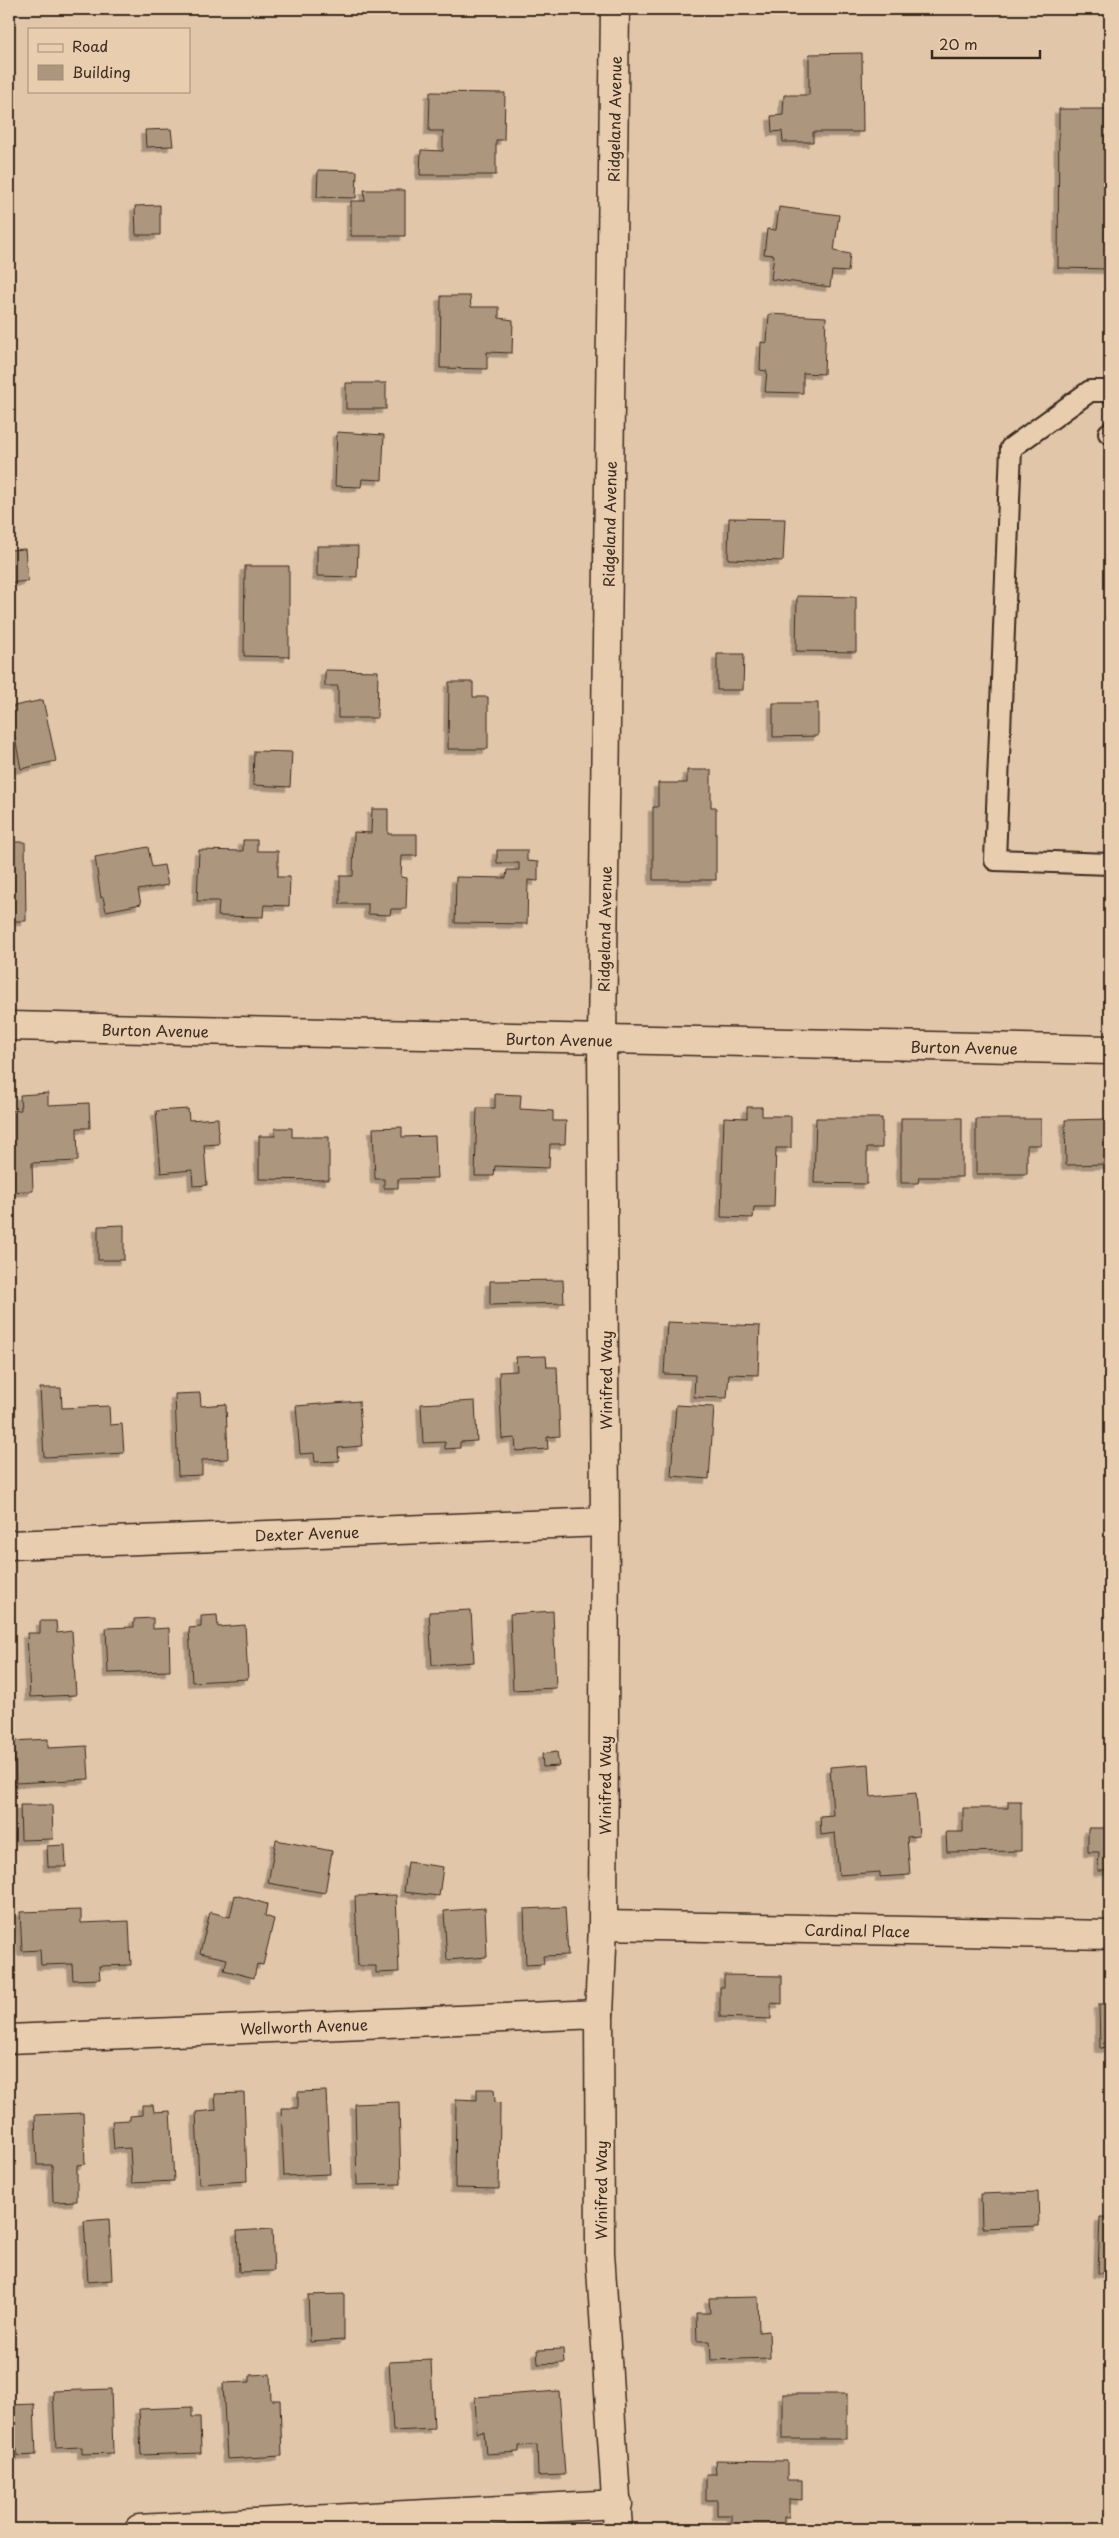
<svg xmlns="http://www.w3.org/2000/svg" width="1119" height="2538" font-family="'Playpen Sans',sans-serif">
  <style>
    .building { fill: #ad967e; stroke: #3b2a1e; filter: url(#shadow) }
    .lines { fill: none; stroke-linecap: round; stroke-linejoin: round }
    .lane-casing { stroke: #3b2a1e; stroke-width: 24 }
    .street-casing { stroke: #3b2a1e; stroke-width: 31 }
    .lane { stroke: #e8cdaf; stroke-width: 20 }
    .street { stroke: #e8cdaf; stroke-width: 28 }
    .labels { text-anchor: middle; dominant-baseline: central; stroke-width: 4.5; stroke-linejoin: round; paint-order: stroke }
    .street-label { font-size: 15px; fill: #3b2a1e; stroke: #e8cdaf }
  </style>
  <defs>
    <filter id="shadow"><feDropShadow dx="-4.5" dy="4.5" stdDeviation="0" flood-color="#0004"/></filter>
  </defs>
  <rect width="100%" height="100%" fill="#e1c6a9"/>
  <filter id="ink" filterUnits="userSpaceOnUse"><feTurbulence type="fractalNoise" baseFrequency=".02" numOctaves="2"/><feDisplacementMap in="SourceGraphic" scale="10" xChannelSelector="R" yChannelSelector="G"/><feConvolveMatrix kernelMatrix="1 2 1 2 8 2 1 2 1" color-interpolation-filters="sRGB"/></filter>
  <g filter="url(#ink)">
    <g class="building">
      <path d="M 862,53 L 863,132 L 813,132 L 813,142 L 783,142 L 782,131 L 772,132 L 771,116 L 783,115 L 784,95 L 809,95 L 809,54 Z"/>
      <path d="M 1110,86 L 1110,329 L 1109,269 L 1058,268 L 1059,109 L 1110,109 Z"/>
      <path d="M 430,92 L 505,93 L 504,140 L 496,140 L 496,175 L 420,175 L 421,150 L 443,151 L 443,131 L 429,131 Z"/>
      <path d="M 171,129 L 173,146 L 146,147 L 145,130 Z"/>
      <path d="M 318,170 L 357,171 L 356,198 L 317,197 Z"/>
      <path d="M 364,190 L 405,190 L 405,236 L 351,236 L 351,201 L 365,201 Z"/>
      <path d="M 160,205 L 160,235 L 136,235 L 135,206 Z"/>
      <path d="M 779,207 L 839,215 L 834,251 L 850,254 L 848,272 L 832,271 L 830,287 L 771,279 L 774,255 L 764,254 L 767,229 L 776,230 Z"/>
      <path d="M 441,296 L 470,296 L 471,307 L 499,307 L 499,318 L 513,320 L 512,353 L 487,352 L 487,369 L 440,368 Z"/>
      <path d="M 769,314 L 826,317 L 824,374 L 803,373 L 803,393 L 765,392 L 767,371 L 760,370 L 761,342 L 767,343 Z"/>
      <rect x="346" y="383" width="40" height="26"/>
      <path d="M 337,432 L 384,435 L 382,480 L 362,479 L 361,487 L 335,486 Z"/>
      <path d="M 729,518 L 785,519 L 783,561 L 728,559 Z"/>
      <path d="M 317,546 L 358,546 L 357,577 L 317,576 Z"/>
      <path d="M 25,549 L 28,581 L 9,583 L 9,550 Z"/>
      <path d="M 245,566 L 289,566 L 289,657 L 244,656 Z"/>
      <path d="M 797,596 L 856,597 L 856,652 L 796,651 Z"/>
      <path d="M 717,654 L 744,654 L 743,690 L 717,690 Z"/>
      <path d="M 325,670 L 378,671 L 377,718 L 338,718 L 338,686 L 325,686 Z"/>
      <path d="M 449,682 L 473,682 L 473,697 L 488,697 L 488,749 L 448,749 Z"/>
      <path d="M 43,700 L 56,761 L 21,769 L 9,707 Z"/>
      <path d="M 773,703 L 818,703 L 818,736 L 773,737 Z"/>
      <path d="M 254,751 L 292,752 L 290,787 L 253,785 Z"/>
      <path d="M 687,770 L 711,770 L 711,807 L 716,807 L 716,880 L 653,880 L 653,807 L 658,807 L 658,783 L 687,783 Z"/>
      <path d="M 372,809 L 388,809 L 388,834 L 417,834 L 417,856 L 402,856 L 401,877 L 407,878 L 406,909 L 391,909 L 390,915 L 368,914 L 368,904 L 340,904 L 340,876 L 353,876 L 354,832 L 371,833 Z"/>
      <path d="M 243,840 L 257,840 L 257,851 L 278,851 L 278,877 L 290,877 L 289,906 L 264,905 L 263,917 L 218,916 L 219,901 L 197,901 L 199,850 L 243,851 Z"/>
      <path d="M 9,842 L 25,842 L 26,921 L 9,921 Z"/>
      <path d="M 148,847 L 152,867 L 164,865 L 168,885 L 138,890 L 141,904 L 106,911 L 103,897 L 101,898 L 95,857 Z"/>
      <path d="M 497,850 L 527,850 L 527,861 L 538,862 L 538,881 L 528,880 L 527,924 L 455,923 L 456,877 L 506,878 L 507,870 L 519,870 L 519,863 L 497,863 Z"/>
      <path d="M 48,1093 L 48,1105 L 89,1103 L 90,1128 L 77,1128 L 78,1161 L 32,1163 L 33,1191 L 9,1192 L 9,1111 L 21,1110 L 20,1095 Z"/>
      <path d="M 495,1094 L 521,1095 L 520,1109 L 553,1111 L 553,1121 L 566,1121 L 565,1144 L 550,1144 L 549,1168 L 495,1166 L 494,1176 L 475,1176 L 477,1108 L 495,1108 Z"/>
      <path d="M 747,1107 L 762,1107 L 762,1116 L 791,1116 L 791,1148 L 776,1148 L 774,1207 L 754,1207 L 753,1218 L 721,1217 L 724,1117 L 747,1118 Z"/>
      <path d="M 188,1109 L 189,1120 L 218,1118 L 219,1144 L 204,1145 L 207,1185 L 193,1186 L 192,1170 L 161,1173 L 156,1111 Z"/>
      <path d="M 816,1118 L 882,1118 L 882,1148 L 867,1148 L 867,1184 L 814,1183 Z"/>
      <path d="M 901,1118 L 962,1118 L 962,1177 L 919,1177 L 918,1183 L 901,1183 Z"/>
      <path d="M 976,1119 L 1041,1119 L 1041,1145 L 1027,1145 L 1027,1174 L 976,1174 Z"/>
      <path d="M 1110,1119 L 1110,1164 L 1066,1165 L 1065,1120 Z"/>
      <path d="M 402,1127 L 402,1137 L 435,1136 L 437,1178 L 398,1179 L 398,1188 L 384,1188 L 384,1179 L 375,1179 L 373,1128 Z"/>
      <path d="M 275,1128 L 292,1128 L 292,1137 L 329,1137 L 329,1180 L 259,1179 L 259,1136 L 275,1136 Z"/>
      <path d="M 124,1225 L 124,1260 L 98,1260 L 98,1226 Z"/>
      <path d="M 563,1280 L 564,1303 L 490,1305 L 490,1281 Z"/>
      <path d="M 667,1322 L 760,1326 L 758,1375 L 729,1374 L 727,1398 L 694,1397 L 695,1375 L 664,1374 Z"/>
      <path d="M 546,1356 L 547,1367 L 557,1367 L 560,1436 L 547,1437 L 548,1449 L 516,1451 L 515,1438 L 502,1439 L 499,1372 L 517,1371 L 516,1357 Z"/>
      <path d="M 40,1388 L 61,1388 L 62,1408 L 109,1406 L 110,1425 L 122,1424 L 124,1453 L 44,1457 Z"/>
      <path d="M 200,1393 L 201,1406 L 226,1404 L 228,1459 L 202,1460 L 202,1475 L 178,1476 L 175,1394 Z"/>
      <path d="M 359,1401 L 362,1446 L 338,1448 L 339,1461 L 315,1462 L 314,1453 L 300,1454 L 296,1406 Z"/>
      <path d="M 475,1401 L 477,1441 L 460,1442 L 460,1448 L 445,1449 L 445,1442 L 423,1443 L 421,1404 Z"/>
      <path d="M 676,1405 L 714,1407 L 709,1479 L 671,1476 Z"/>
      <path d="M 471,1610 L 474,1662 L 432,1665 L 429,1612 Z"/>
      <path d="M 553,1611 L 556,1688 L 513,1690 L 510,1614 Z"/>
      <path d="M 217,1615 L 218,1627 L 245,1625 L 248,1679 L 192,1682 L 189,1628 L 201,1627 L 201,1616 Z"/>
      <path d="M 153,1618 L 153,1629 L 169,1628 L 170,1671 L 108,1673 L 106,1628 L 134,1627 L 134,1619 Z"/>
      <path d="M 40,1621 L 56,1621 L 57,1633 L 72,1631 L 76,1695 L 30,1697 L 27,1633 L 40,1633 Z"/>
      <path d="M 48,1739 L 48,1748 L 87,1746 L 89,1779 L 16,1783 L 14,1741 Z"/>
      <path d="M 557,1752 L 559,1766 L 543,1767 L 542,1754 Z"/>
      <path d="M 869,1764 L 871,1797 L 916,1793 L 919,1836 L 907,1837 L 910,1875 L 880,1877 L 880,1872 L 839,1875 L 835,1833 L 821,1835 L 820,1816 L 833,1815 L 830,1767 Z"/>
      <path d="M 1008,1801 L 1021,1801 L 1021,1851 L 947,1852 L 946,1832 L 963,1832 L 963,1808 L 1008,1808 Z"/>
      <path d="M 20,1805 L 52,1805 L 53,1839 L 21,1840 Z"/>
      <path d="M 1088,1828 L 1110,1828 L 1110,1871 L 1098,1871 L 1099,1852 L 1088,1852 Z"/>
      <path d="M 276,1840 L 332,1851 L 325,1893 L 268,1883 Z"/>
      <path d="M 65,1845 L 66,1867 L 48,1867 L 47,1846 Z"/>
      <path d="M 408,1862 L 443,1867 L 439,1896 L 404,1892 Z"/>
      <path d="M 235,1895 L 267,1904 L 265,1916 L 274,1919 L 263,1965 L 257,1964 L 254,1978 L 224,1970 L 227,1959 L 200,1953 L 210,1912 L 230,1917 Z"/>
      <path d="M 396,1895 L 399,1972 L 376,1973 L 376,1966 L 358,1966 L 355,1896 Z"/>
      <path d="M 565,1907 L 568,1955 L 543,1956 L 544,1964 L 526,1965 L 524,1909 Z"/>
      <path d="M 485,1908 L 487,1957 L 447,1960 L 444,1911 Z"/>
      <path d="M 81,1910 L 81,1923 L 129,1921 L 131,1965 L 99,1966 L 100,1979 L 73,1980 L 72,1964 L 41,1965 L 40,1950 L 22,1951 L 20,1912 Z"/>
      <path d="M 724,1975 L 782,1976 L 782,2004 L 771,2003 L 771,2019 L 720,2017 L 720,1987 L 724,1987 Z"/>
      <path d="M 1099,2004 L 1110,2004 L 1110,2048 L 1100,2048 Z"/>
      <path d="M 477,2089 L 494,2089 L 495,2102 L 500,2103 L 499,2189 L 455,2188 L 456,2099 L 477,2100 Z"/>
      <path d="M 326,2091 L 330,2174 L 284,2176 L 281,2108 L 298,2108 L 298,2092 Z"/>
      <path d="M 244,2093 L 247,2181 L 199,2184 L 196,2112 L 216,2110 L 215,2094 Z"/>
      <path d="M 399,2102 L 401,2184 L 357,2185 L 355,2104 Z"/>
      <path d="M 142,2105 L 153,2105 L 154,2112 L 170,2111 L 174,2181 L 132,2183 L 130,2148 L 114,2149 L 112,2121 L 130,2120 L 130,2116 L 142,2115 Z"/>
      <path d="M 83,2113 L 85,2164 L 77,2165 L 77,2201 L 53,2202 L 52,2165 L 37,2165 L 35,2115 Z"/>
      <path d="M 1038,2192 L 1039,2226 L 982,2228 L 981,2194 Z"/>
      <path d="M 1100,2217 L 1110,2217 L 1110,2273 L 1098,2273 Z"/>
      <path d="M 109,2219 L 112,2280 L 88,2282 L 84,2221 Z"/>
      <path d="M 272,2229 L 274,2271 L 239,2272 L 237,2231 Z"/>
      <path d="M 344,2294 L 344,2340 L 310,2342 L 308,2295 Z"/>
      <path d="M 758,2297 L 759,2332 L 769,2331 L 770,2358 L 711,2360 L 710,2341 L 697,2341 L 696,2313 L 710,2313 L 709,2298 Z"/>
      <path d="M 563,2349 L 564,2363 L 538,2364 L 537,2350 Z"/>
      <path d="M 431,2360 L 434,2429 L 393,2431 L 389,2362 Z"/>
      <path d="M 270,2374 L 271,2400 L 280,2400 L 282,2456 L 227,2459 L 223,2383 L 250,2382 L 250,2375 Z"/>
      <path d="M 111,2389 L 113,2453 L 82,2454 L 82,2447 L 56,2448 L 53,2391 Z"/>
      <path d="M 559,2391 L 565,2475 L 538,2476 L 537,2445 L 519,2446 L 519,2452 L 486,2454 L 484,2432 L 477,2433 L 475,2397 Z"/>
      <rect x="783" y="2394" width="64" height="45"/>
      <path d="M 34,2404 L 36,2455 L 17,2456 L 17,2449 L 9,2449 L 9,2405 Z"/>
      <path d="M 192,2407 L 192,2417 L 200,2417 L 201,2453 L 141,2455 L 139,2409 Z"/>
      <path d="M 715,2460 L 787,2461 L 787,2480 L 802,2480 L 802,2500 L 789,2499 L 789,2517 L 784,2517 L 784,2529 L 732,2529 L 732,2515 L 717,2515 L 717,2500 L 706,2500 L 706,2474 L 716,2474 Z"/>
    </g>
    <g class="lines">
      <g class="lane-casing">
        <g id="lane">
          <path d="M 1110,391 L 1090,391 L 1011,448 L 995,860 L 1110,864"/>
          <path d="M 1109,433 L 1110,433"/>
        </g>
      </g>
      <g class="street-casing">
        <g id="street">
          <path d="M 615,9 L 602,1040 L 605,1522 L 603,1925 L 599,2014 L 600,2253 L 618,2529"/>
          <path d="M 9,1026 L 1110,1050"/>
          <path d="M 9,1545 L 605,1522"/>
          <path d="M 603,1925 L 1110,1935"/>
          <path d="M 9,2039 L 599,2014"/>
          <path d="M 139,2529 L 618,2504"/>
        </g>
      </g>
      <use href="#lane" class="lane"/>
      <use href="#street" class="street"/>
    </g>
  </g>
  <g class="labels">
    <g class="street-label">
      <text transform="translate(614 119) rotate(-89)">Ridgeland Avenue</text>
      <text transform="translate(609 524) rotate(-89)">Ridgeland Avenue</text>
      <text transform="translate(604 929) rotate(-89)">Ridgeland Avenue</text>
      <text transform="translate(155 1030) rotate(1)">Burton Avenue</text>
      <text transform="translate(559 1039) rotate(1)">Burton Avenue</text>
      <text transform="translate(964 1047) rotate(1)">Burton Avenue</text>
      <text transform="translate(605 1380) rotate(-90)">Winifred Way</text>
      <text transform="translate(307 1533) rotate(-2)">Dexter Avenue</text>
      <text transform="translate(604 1785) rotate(-90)">Winifred Way</text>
      <text transform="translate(857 1930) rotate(1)">Cardinal Place</text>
      <text transform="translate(304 2026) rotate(-2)">Wellworth Avenue</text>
      <text transform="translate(600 2190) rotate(-90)">Winifred Way</text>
    </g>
  </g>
  <rect width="1119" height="2538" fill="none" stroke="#e8cdaf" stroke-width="30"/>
  <rect x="15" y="15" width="1089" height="2508" fill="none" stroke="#3b2a1e" stroke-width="2" filter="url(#ink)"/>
  <rect x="28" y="28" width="162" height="65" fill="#e8cdaf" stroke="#a38c75"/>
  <rect x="38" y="44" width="25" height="8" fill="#e8cdaf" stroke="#a38c75"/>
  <text x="72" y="52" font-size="15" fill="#3b2a1e">Road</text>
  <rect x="38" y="65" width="25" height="15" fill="#ad967e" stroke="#a38c75"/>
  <text x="72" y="78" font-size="15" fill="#3b2a1e">Building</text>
  <path d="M932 50v8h108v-8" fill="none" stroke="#3b2a1e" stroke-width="2.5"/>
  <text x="939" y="50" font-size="15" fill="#3b2a1e" stroke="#e8cdaf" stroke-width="4" paint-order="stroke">20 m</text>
</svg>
